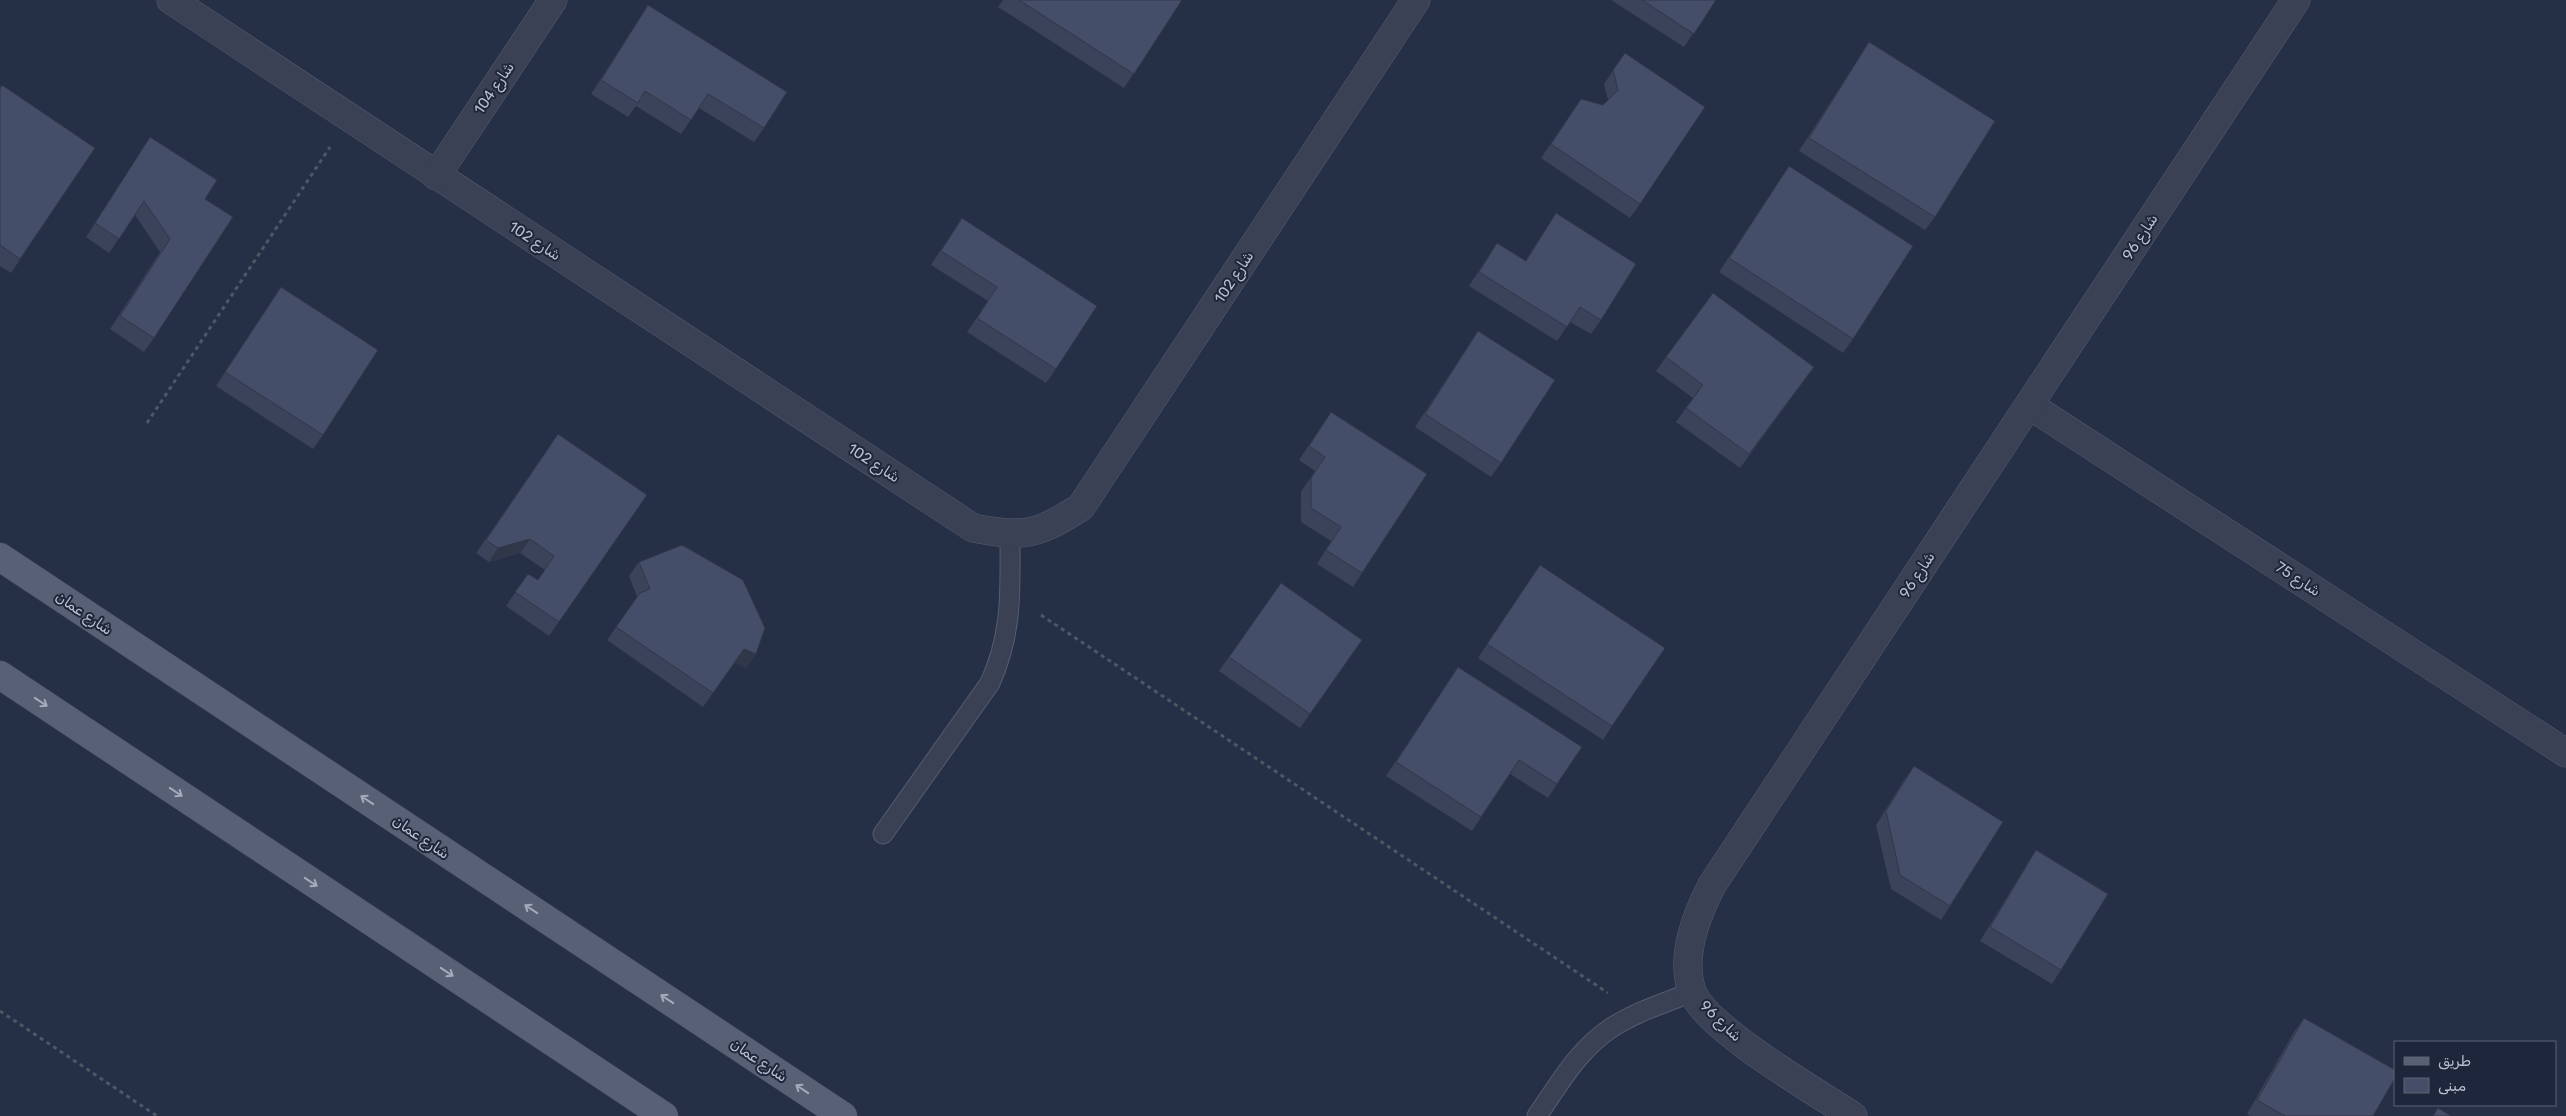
<svg xmlns="http://www.w3.org/2000/svg" width="2566" height="1116" font-family="Rubik,Vazirmatn,sans-serif">
  <style>
    .lines { fill: none; stroke-linecap: round; stroke-linejoin: round }
    .service-casing { stroke: #565c70; stroke-width: 21 }
    .minor-casing { stroke: #565c70; stroke-width: 29 }
    .primary-casing { stroke: #444a5e; stroke-width: 29 }
    .path { stroke: #465c62; stroke-width: 3; stroke-dasharray: 4 4; stroke-linecap: butt }
    .service { stroke: #3a4155; stroke-width: 19 }
    .minor { stroke: #3a4155; stroke-width: 28 }
    .primary { stroke: #586075; stroke-width: 28 }
    .wall { fill: #3a4359 }
    .shaded-wall { fill: #303749 }
    .building { fill: #444e68; stroke: #303749 }
    .oneway { stroke: #a5aabc }
    .labels { text-anchor: middle; dominant-baseline: central; stroke-width: 4; stroke-linejoin: round; paint-order: stroke }
    .street-label { font-size: 15px; fill: #b8bdce; stroke: #1e263b }
  </style>
  <rect width="100%" height="100%" fill="#252f46"/>
  <g class="lines">
    <g class="service-casing">
      <g id="service">
        <path d="M 883,834 L 990,683 C 1013,632 1010,590 1010,535"/>
        <path d="M 1537,1116 C 1559,1084 1578,1050 1611,1028 C 1635,1012 1665,1003 1692,992"/>
      </g>
    </g>
    <g class="minor-casing">
      <g id="minor">
        <path d="M 171,0 L 973,528 C 1024,538 1037,535 1081,507 L 1416,0"/>
        <path d="M 436,176 L 553,0"/>
        <path d="M 2029,405 L 2566,753"/>
        <path d="M 1853,1116 C 1818,1093 1705,1028 1692,991 C 1680,956 1696,916 1712,885 L 2296,0"/>
      </g>
    </g>
    <g class="primary-casing">
      <g id="primary">
        <path d="M 0,557 L 843,1116"/>
        <path d="M 0,675 L 664,1116"/>
      </g>
    </g>
    <g class="path">
      <path d="M 147,423 L 330,147"/>
      <path d="M 1041,615 L 1608,993"/>
      <path d="M 0,1011 L 157,1116"/>
    </g>
    <use href="#service" class="service"/>
    <use href="#minor" class="minor"/>
    <use href="#primary" class="primary"/>
  </g>
  <g class="wall">
    <path d="M 1003,0 L 1182,0 L 1124,88 L 998,7 Z"/>
    <path d="M 1611,0 L 1716,0 L 1684,47 Z"/>
    <path d="M 648,5 L 764,128 L 754,142 L 699,108 L 681,134 L 636,106 L 628,117 L 591,94 L 639,19 Z"/>
    <path d="M 1869,42 L 1935,217 L 1925,230 L 1799,151 L 1860,56 Z"/>
    <path d="M 1625,53 L 1640,204 L 1630,218 L 1541,158 L 1581,99 L 1603,105 L 1608,100 L 1604,84 Z"/>
    <path d="M 0,88 L 95,148 L 11,273 L 0,266 Z"/>
    <path d="M 150,137 L 205,199 L 154,338 L 144,352 L 110,329 L 160,252 L 135,215 L 109,253 L 86,237 Z"/>
    <path d="M 1789,166 L 1853,339 L 1843,353 L 1719,272 Z"/>
    <path d="M 1556,213 L 1601,320 L 1591,334 L 1570,322 L 1557,341 L 1469,286 L 1497,243 L 1525,261 Z"/>
    <path d="M 962,218 L 1056,369 L 1046,383 L 967,332 L 988,301 L 931,265 Z"/>
    <path d="M 281,287 L 323,435 L 313,449 L 216,386 Z"/>
    <path d="M 1478,331 L 1501,463 L 1491,477 L 1415,427 Z"/>
    <path d="M 1666,357 L 1814,367 L 1740,468 L 1676,422 L 1693,398 L 1656,371 Z"/>
    <path d="M 1331,412 L 1362,573 L 1353,587 L 1317,564 L 1331,541 L 1301,522 L 1301,492 L 1315,471 L 1299,460 Z"/>
    <path d="M 558,434 L 647,495 L 549,636 L 506,606 L 528,574 L 538,580 L 545,570 L 520,553 L 489,562 L 476,553 Z"/>
    <path d="M 639,562 L 756,654 L 746,668 L 734,663 L 703,707 L 607,640 L 637,597 L 629,576 Z"/>
    <path d="M 1540,565 L 1612,726 L 1603,740 L 1478,658 Z"/>
    <path d="M 1281,583 L 1362,640 L 1300,728 L 1219,671 Z"/>
    <path d="M 1458,667 L 1557,784 L 1548,798 L 1510,774 L 1472,831 L 1386,776 Z"/>
    <path d="M 1914,766 L 1950,906 L 1941,920 L 1891,889 L 1876,825 L 1904,780 Z"/>
    <path d="M 2036,850 L 2061,970 L 2052,984 L 1980,941 L 2027,864 Z"/>
    <path d="M 2304,1018 L 2373,1116 L 2250,1116 L 2247,1114 L 2294,1032 Z"/>
  </g>
  <g class="shaded-wall">
    <path d="M 530,539 L 520,553 L 489,562 L 498,548 Z"/>
    <path d="M 744,649 L 756,654 L 746,668 L 734,663 L 703,707 Z"/>
  </g>
  <g class="building">
    <path d="M 1019,0 L 1182,0 L 1134,74 Z"/>
    <path d="M 1642,0 L 1716,0 L 1694,34 Z"/>
    <path d="M 648,5 L 787,92 L 764,128 L 708,94 L 691,120 L 645,91 L 638,103 L 601,80 Z"/>
    <path d="M 1869,42 L 1995,121 L 1935,217 L 1809,138 Z"/>
    <path d="M 1625,53 L 1705,107 L 1640,204 L 1551,144 L 1581,99 L 1603,105 L 1618,90 L 1613,70 Z"/>
    <path d="M 2,85 L 95,148 L 20,259 L 0,245 L 0,88 Z"/>
    <path d="M 150,137 L 217,180 L 205,199 L 233,217 L 154,338 L 120,316 L 170,239 L 144,201 L 119,239 L 95,223 Z"/>
    <path d="M 1789,166 L 1913,246 L 1853,339 L 1729,258 Z"/>
    <path d="M 1556,213 L 1636,264 L 1601,320 L 1580,307 L 1567,327 L 1479,272 L 1497,243 L 1526,261 Z"/>
    <path d="M 962,218 L 1097,306 L 1056,369 L 977,318 L 997,287 L 941,251 Z"/>
    <path d="M 281,287 L 378,350 L 323,435 L 225,372 Z"/>
    <path d="M 1713,293 L 1814,367 L 1749,454 L 1686,408 L 1703,385 L 1666,357 Z"/>
    <path d="M 1478,331 L 1555,380 L 1501,463 L 1425,414 Z"/>
    <path d="M 1331,412 L 1427,474 L 1362,573 L 1326,550 L 1341,527 L 1311,508 L 1311,478 L 1325,457 L 1309,446 Z"/>
    <path d="M 558,434 L 647,495 L 559,622 L 515,592 L 528,574 L 538,580 L 554,556 L 530,539 L 498,548 L 486,540 Z"/>
    <path d="M 682,545 L 743,580 L 765,628 L 756,654 L 744,649 L 713,693 L 616,627 L 640,593 L 650,589 L 639,562 Z"/>
    <path d="M 1540,565 L 1665,648 L 1612,726 L 1487,644 Z"/>
    <path d="M 1281,583 L 1362,640 L 1310,714 L 1229,657 Z"/>
    <path d="M 1458,667 L 1582,747 L 1557,784 L 1519,760 L 1481,817 L 1396,762 Z"/>
    <path d="M 1914,766 L 2003,822 L 1950,906 L 1900,875 L 1886,811 Z"/>
    <path d="M 2036,850 L 2108,894 L 2061,970 L 1990,927 Z"/>
    <path d="M 2304,1018 L 2395,1070 L 2395,1078 L 2373,1116 L 2285,1116 L 2257,1100 Z"/>
    <path d="M 2438,1108 L 2451,1116 L 2433,1116 Z"/>
  </g>
  <defs><path id="oneway-shaft" d="M-6 0H5M1.5-3L5.5 0L1.5 3" fill="none" stroke-width="1.6" stroke-linecap="round" stroke-linejoin="round" transform="scale(1.25)"/></defs>
  <g class="oneway">
    <use href="#oneway-shaft" transform="translate(41 702) rotate(34)"/>
    <use href="#oneway-shaft" transform="translate(176 792) rotate(34)"/>
    <use href="#oneway-shaft" transform="translate(367 800) rotate(-146)"/>
    <use href="#oneway-shaft" transform="translate(311 882) rotate(34)"/>
    <use href="#oneway-shaft" transform="translate(531 909) rotate(-146)"/>
    <use href="#oneway-shaft" transform="translate(447 972) rotate(34)"/>
    <use href="#oneway-shaft" transform="translate(667 999) rotate(-146)"/>
    <use href="#oneway-shaft" transform="translate(802 1089) rotate(-146)"/>
  </g>
  <g class="labels">
    <g class="street-label">
      <text transform="translate(494 88) rotate(-56)">شارع 104</text>
      <text transform="translate(2140 237) rotate(-57)">شارع 96</text>
      <text transform="translate(535 241) rotate(33)">شارع 102</text>
      <text transform="translate(1234 277) rotate(-57)">شارع 102</text>
      <text transform="translate(874 463) rotate(33)">شارع 102</text>
      <text transform="translate(1917 575) rotate(-57)">شارع 96</text>
      <text transform="translate(2298 579) rotate(33)">شارع 75</text>
      <text transform="translate(84 613) rotate(34)">شارع عمان</text>
      <text transform="translate(421 837) rotate(34)">شارع عمان</text>
      <text transform="translate(1721 1021) rotate(44)">شارع 96</text>
      <text transform="translate(759 1060) rotate(34)">شارع عمان</text>
    </g>
  </g>
  <rect x="2394" y="1041" width="162" height="65" fill="#1e263b" stroke="#5c6276"/>
  <rect x="2404" y="1057" width="25" height="8" fill="#586075" stroke="#5c6276"/>
  <text x="2438" y="1066" font-size="15" fill="#b8bdce">طريق</text>
  <rect x="2404" y="1078" width="25" height="15" fill="#444e68" stroke="#5c6276"/>
  <text x="2438" y="1091" font-size="15" fill="#b8bdce">مبنى</text>
</svg>
